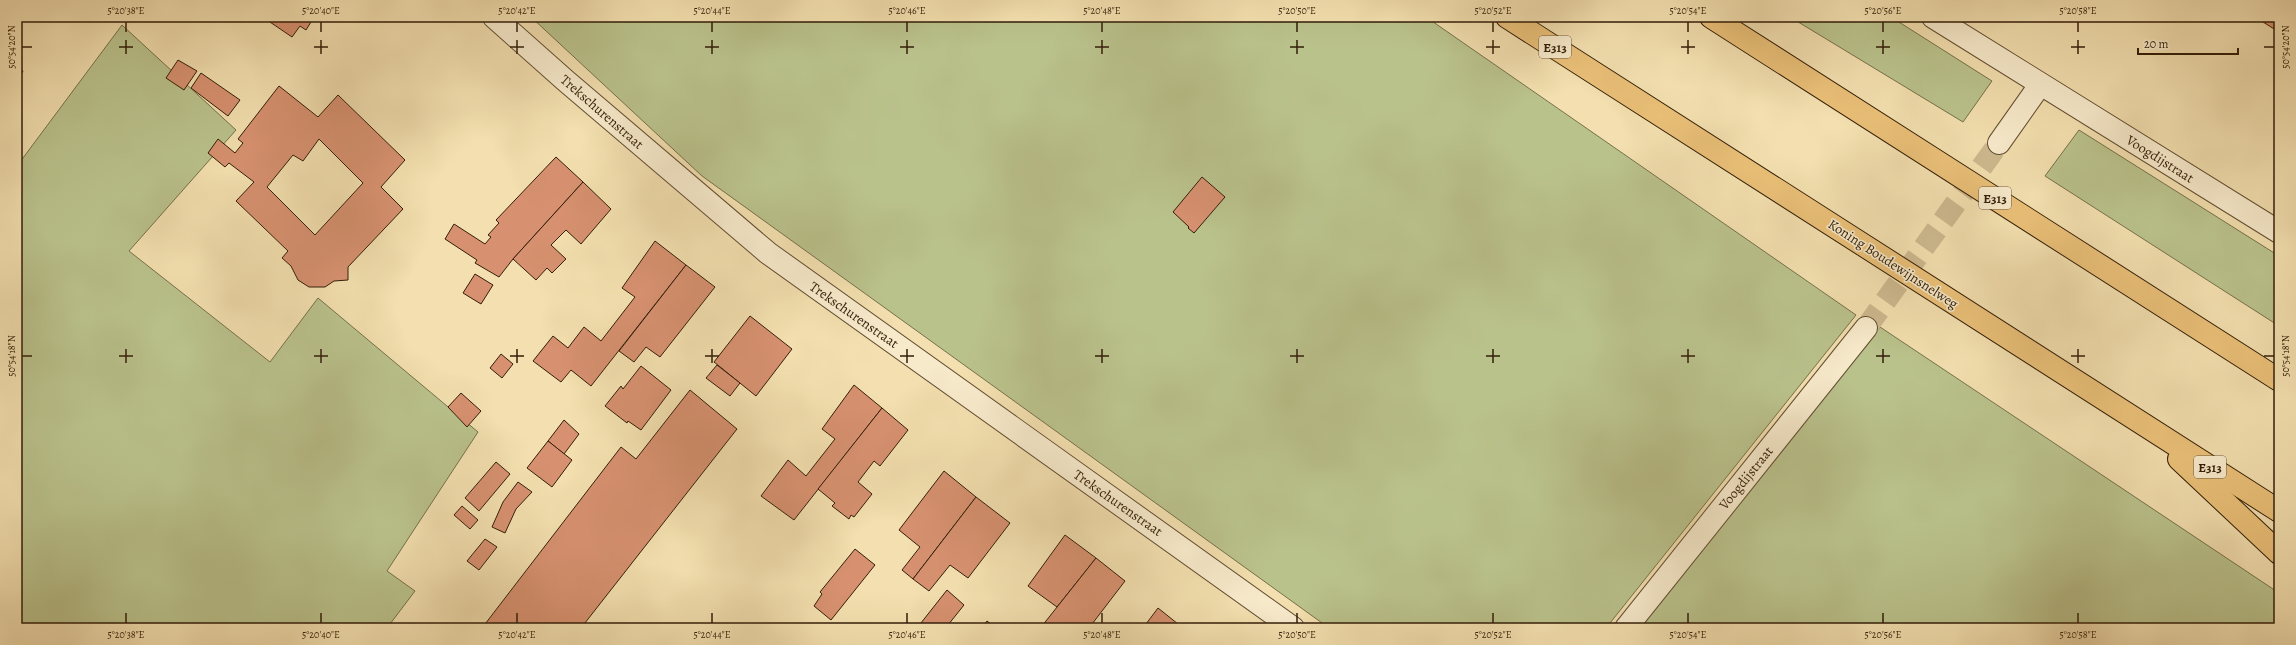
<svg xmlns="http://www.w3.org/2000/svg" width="2296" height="645" font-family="Alegreya,serif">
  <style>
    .green { fill: #bac28c; stroke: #76704a }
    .building { fill: #d79170; stroke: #331e08; fill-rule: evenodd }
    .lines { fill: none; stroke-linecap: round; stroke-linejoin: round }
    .street-tunnel { stroke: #cdb88e; stroke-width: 22; stroke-dasharray: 22 11; stroke-linecap: butt }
    .street-casing { stroke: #634e32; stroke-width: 24 }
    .highway-casing { stroke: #331e08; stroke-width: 24 }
    .street { stroke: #f7eacb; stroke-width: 22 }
    .highway { stroke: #eac078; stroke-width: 22 }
    .ticks { fill: none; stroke: #331e08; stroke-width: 1.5 }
    .labels { text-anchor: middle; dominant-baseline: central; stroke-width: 3; stroke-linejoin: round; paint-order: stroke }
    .shield { fill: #f7eacb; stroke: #6e5b42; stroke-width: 1 }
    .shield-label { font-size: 13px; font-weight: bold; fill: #331e08 }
    .street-label { font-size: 14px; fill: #331e08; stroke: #f7eacb }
    .neatline { fill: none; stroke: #331e08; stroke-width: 1.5 }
    .ticks-label { font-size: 10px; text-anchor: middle; fill: #331e08 }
  </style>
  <rect width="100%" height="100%" fill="#f3dfaf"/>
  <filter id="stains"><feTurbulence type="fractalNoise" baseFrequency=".005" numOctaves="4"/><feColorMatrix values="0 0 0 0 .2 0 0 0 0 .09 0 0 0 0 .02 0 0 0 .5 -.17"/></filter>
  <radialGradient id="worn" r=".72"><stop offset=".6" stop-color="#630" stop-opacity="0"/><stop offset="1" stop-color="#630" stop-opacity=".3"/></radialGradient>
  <g class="green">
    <path d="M 531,17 L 1426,17 L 1856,315 L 1606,628 L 1329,628 L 702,176 Z"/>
    <path d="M 1790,17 L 1891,17 L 1992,81 L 1963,122 Z"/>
    <path d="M 122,25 L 236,130 L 129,251 L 270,362 L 318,298 L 478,432 L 387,571 L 415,591 L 387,628 L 17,628 L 17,166 Z"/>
    <path d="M 2079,130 L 2279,256 L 2279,326 L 2045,176 Z"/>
    <path d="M 1880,327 L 2279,593 L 2279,628 L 1640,628 Z"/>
  </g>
  <g class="building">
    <path d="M 269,17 L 314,17 L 306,30 L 300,26 L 292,37 L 267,20 Z"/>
    <path d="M 2255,17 L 2279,17 L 2279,32 Z"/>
    <path d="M 178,60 L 197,71 L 184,90 L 166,78 Z"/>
    <path d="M 17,66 L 23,71 L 17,82 Z"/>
    <path d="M 201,73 L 240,100 L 228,116 L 191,88 Z"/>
    <path d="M 279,86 L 318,117 L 338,95 L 405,160 L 381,187 L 403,209 L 348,267 L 348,280 L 334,281 L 325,287 L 309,287 L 298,280 L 291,266 L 282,258 L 288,251 L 236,201 L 254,182 L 229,163 L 225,167 L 208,153 L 218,139 L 235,153 L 243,143 L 238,139 ZM 319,139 L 363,183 L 315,235 L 267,187 L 293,155 L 303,161 Z"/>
    <path d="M 556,157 L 583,182 L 513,259 L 499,277 L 475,263 L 477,260 L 445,239 L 454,224 L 485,244 L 491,237 L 488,235 L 499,223 L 496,220 Z"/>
    <path d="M 1202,177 L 1225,197 L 1194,233 L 1188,228 L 1189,227 L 1173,212 Z"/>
    <path d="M 583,182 L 611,209 L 581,244 L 566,230 L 551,245 L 566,259 L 552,273 L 547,268 L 536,280 L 513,259 Z"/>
    <path d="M 655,241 L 686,265 L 591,386 L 571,370 L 561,382 L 533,361 L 553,336 L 568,348 L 584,327 L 601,341 L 635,297 L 622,288 Z"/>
    <path d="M 686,265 L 715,287 L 660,357 L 646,347 L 634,362 L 619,351 Z"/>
    <path d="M 475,274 L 493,285 L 481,304 L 463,293 Z"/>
    <path d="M 750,316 L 792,349 L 756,396 L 714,362 Z"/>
    <path d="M 501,354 L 513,364 L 502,378 L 490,368 Z"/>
    <path d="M 717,365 L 740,383 L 730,396 L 706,378 Z"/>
    <path d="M 641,366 L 671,390 L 641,430 L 628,421 L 627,423 L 605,406 L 621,386 L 623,389 Z"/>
    <path d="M 854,385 L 882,408 L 794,520 L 761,496 L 788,460 L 806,476 L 835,439 L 822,429 Z"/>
    <path d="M 690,390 L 737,429 L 581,628 L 482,628 L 621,447 L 636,459 Z"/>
    <path d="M 461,393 L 481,411 L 467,427 L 448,407 Z"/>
    <path d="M 882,408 L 908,430 L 880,466 L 874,461 L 858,482 L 872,494 L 854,517 L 851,515 L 849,519 L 832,506 L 835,503 L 818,489 Z"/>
    <path d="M 564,420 L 579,434 L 564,454 L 548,441 Z"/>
    <path d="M 548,441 L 572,460 L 552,487 L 527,468 Z"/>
    <path d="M 496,462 L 510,474 L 479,511 L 465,498 Z"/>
    <path d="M 944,471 L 976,497 L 913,579 L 902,570 L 920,547 L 899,530 Z"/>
    <path d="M 518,482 L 532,492 L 516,509 L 505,533 L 492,527 L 503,502 Z"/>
    <path d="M 976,497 L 1010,523 L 968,578 L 950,565 L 929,591 L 913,579 Z"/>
    <path d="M 462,506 L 478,520 L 470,529 L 454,515 Z"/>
    <path d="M 1065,535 L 1096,558 L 1057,607 L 1028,586 Z"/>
    <path d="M 485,539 L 497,547 L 479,570 L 467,561 Z"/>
    <path d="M 855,549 L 875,565 L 831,620 L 814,606 L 822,594 L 820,592 Z"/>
    <path d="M 1096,558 L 1125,581 L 1089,628 L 1045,628 L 1042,626 Z"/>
    <path d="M 947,590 L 964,605 L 948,625 L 952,628 L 917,628 Z"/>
    <path d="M 1158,608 L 1183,628 L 1143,628 Z"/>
    <path d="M 987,621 L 996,628 L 981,628 Z"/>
  </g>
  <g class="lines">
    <path class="street-tunnel" d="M 1866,328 L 1999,143"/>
    <g class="street-casing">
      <g id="street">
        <path d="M 494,17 L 566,81 L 768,253 L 1293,628"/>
        <path d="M 1933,17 L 2279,232"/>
        <path d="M 1999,143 L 2040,85"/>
        <path d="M 1626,628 L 1866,328"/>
      </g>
    </g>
    <g class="highway-casing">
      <g id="highway">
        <path d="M 1507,17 L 2279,511"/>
        <path d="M 1711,17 L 2279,380"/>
        <path d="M 2179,459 L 2279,553"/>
      </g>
    </g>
    <use href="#street" class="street"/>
    <use href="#highway" class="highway"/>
  </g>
  <path class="ticks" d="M 126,22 L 126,32M 321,22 L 321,32M 517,22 L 517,32M 712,22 L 712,32M 907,22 L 907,32M 1102,22 L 1102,32M 1297,22 L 1297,32M 1493,22 L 1493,32M 1688,22 L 1688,32M 1883,22 L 1883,32M 2078,22 L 2078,32M 126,40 L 126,54M 321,40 L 321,54M 517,40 L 517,54M 712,40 L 712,54M 907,40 L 907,54M 1102,40 L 1102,54M 1297,40 L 1297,54M 1493,40 L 1493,54M 1688,40 L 1688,54M 1883,40 L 1883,54M 2078,40 L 2078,54M 22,47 L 32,47M 119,47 L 133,47M 314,47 L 328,47M 510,47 L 524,47M 705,47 L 719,47M 900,47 L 914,47M 1095,47 L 1109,47M 1290,47 L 1304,47M 1486,47 L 1500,47M 1681,47 L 1695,47M 1876,47 L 1890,47M 2071,47 L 2085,47M 2264,47 L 2274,47M 126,349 L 126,363M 321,349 L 321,363M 517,349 L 517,363M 712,349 L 712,363M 907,349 L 907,363M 1102,349 L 1102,363M 1297,349 L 1297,363M 1493,349 L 1493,363M 1688,349 L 1688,363M 1883,349 L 1883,363M 2078,349 L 2078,363M 22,356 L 32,356M 119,356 L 133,356M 314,356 L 328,356M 510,356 L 524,356M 705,356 L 719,356M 900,356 L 914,356M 1095,356 L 1109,356M 1290,356 L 1304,356M 1486,356 L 1500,356M 1681,356 L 1695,356M 1876,356 L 1890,356M 2071,356 L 2085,356M 2264,356 L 2274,356M 126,613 L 126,623M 321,613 L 321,623M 517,613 L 517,623M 712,613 L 712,623M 907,613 L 907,623M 1102,613 L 1102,623M 1297,613 L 1297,623M 1493,613 L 1493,623M 1688,613 L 1688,623M 1883,613 L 1883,623M 2078,613 L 2078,623"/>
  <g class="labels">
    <g class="shield">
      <rect x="1539" y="36" width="32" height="22" rx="3"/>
      <rect x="1979" y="187" width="32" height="22" rx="3"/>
      <rect x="2194" y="456" width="32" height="22" rx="3"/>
    </g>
    <g class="shield-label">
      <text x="1555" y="47">E313</text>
      <text x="1995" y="198">E313</text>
      <text x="2210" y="467">E313</text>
    </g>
    <g class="street-label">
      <text transform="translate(602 112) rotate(41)">Trekschurenstraat</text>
      <text transform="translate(2160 159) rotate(32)">Voogdijstraat</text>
      <text transform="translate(1893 264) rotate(33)">Koning Boudewijnsnelweg</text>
      <text transform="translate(854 315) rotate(35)">Trekschurenstraat</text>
      <text transform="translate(1746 478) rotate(-51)">Voogdijstraat</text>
      <text transform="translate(1118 503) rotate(35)">Trekschurenstraat</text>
    </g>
  </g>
  <rect width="2296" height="645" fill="none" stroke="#f3dfaf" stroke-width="44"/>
  <path d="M2138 48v6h100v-6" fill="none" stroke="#331e08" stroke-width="2"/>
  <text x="2144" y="48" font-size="12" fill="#331e08" stroke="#f7eacb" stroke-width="3" paint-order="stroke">20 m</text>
  <rect x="22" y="22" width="2252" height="601" class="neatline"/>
  <g class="ticks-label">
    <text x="126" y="14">5°20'38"E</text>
    <text x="321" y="14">5°20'40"E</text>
    <text x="517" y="14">5°20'42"E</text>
    <text x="712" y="14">5°20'44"E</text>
    <text x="907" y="14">5°20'46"E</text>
    <text x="1102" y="14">5°20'48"E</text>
    <text x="1297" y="14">5°20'50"E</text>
    <text x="1493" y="14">5°20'52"E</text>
    <text x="1688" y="14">5°20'54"E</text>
    <text x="1883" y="14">5°20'56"E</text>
    <text x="2078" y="14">5°20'58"E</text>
    <text transform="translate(11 47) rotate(-90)" y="4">50°54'20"N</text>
    <text transform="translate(2285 47) rotate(-90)" y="4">50°54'20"N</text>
    <text transform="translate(11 356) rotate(-90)" y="4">50°54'18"N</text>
    <text transform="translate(2285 356) rotate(-90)" y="4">50°54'18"N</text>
    <text x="126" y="638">5°20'38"E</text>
    <text x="321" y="638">5°20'40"E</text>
    <text x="517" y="638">5°20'42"E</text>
    <text x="712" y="638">5°20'44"E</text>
    <text x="907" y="638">5°20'46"E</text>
    <text x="1102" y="638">5°20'48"E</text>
    <text x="1297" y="638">5°20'50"E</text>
    <text x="1493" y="638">5°20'52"E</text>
    <text x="1688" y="638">5°20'54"E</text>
    <text x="1883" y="638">5°20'56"E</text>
    <text x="2078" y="638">5°20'58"E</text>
  </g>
  <rect width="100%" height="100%" filter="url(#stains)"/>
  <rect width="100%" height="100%" fill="url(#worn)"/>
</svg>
